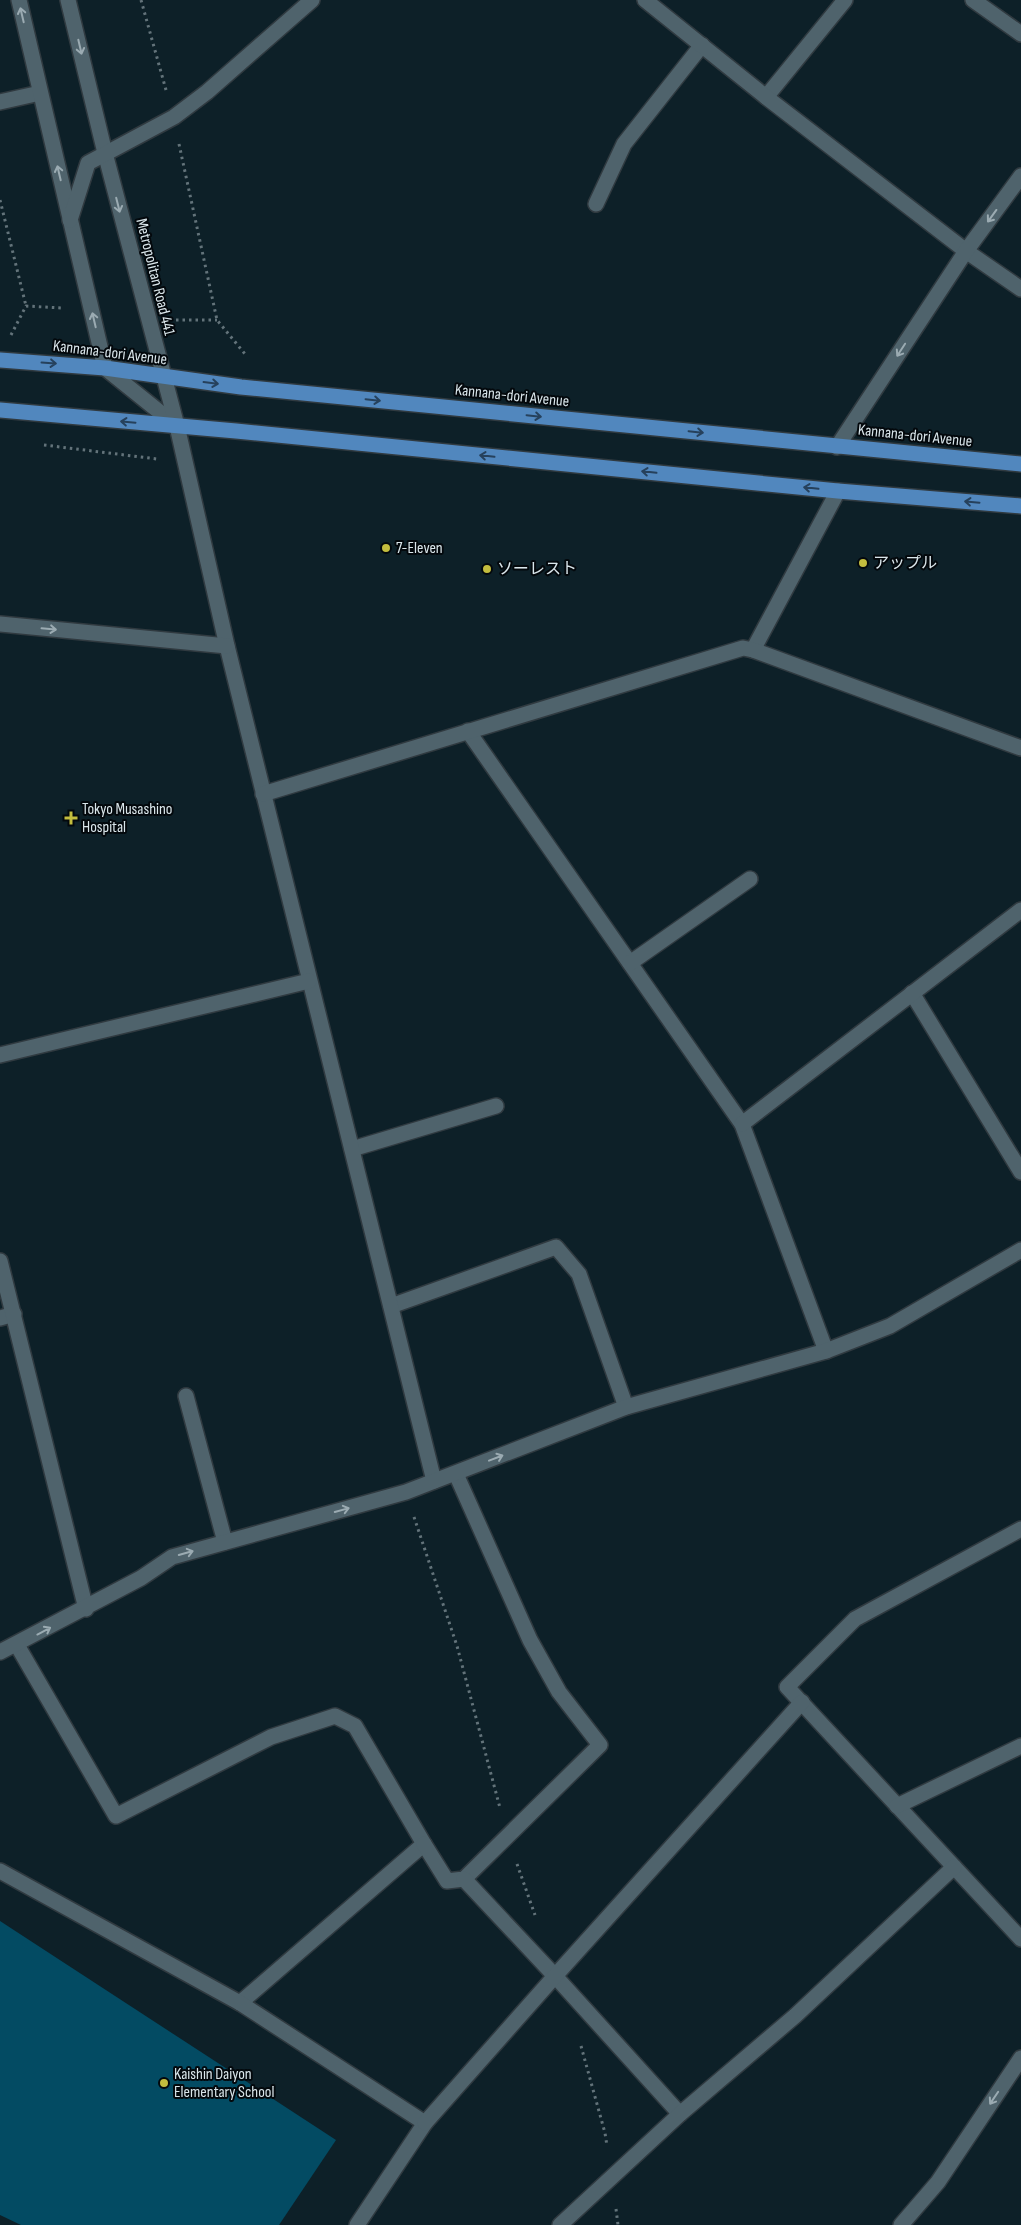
<svg xmlns="http://www.w3.org/2000/svg" width="1021" height="2225" font-family="'Sofia Sans Condensed','Noto Sans JP',sans-serif">
  <style>
    .green { fill: #034b63 }
    .lines { fill: none; stroke-linecap: round; stroke-linejoin: round }
    .lane-casing { stroke: #303a40; stroke-width: 18 }
    .street-casing { stroke: #303a40; stroke-width: 18 }
    .secondary-casing { stroke: #303a40; stroke-width: 18 }
    .primary-casing { stroke: #303a40; stroke-width: 18 }
    .path { stroke: #63737a; stroke-width: 3; stroke-dasharray: 2.5 4; stroke-linecap: butt }
    .lane { stroke: #4f636c; stroke-width: 15 }
    .street { stroke: #4f636c; stroke-width: 15 }
    .secondary { stroke: #4f636c; stroke-width: 15 }
    .primary { stroke: #5187be; stroke-width: 15 }
    .oneway { stroke: #9babb2 }
    .oneway2 { stroke: #26415c }
    .poi-dot { fill: #c3bd3e; stroke: #03080c; stroke-width: 2 }
    .labels { text-anchor: middle; dominant-baseline: central; stroke-width: 4; stroke-linejoin: round; paint-order: stroke }
    .street-label { font-size: 16px; fill: #dae6eb; stroke: #03080c }
    .poi-label { font-size: 16px; fill: #dae6eb; stroke: #03080c; text-anchor: start }
  </style>
  <rect width="100%" height="100%" fill="#0d2028"/>
  <path class="green" d="M 0,1921 L 336,2140 L 279,2225 L 21,2225 L 0,2215 Z"/>
  <g class="lines">
    <g class="lane-casing">
      <g id="lane">
        <path d="M 973,0 L 1021,34"/>
        <path d="M 766,97 L 845,0"/>
        <path d="M 596,204 L 624,144 L 702,45"/>
        <path d="M 352,1149 L 496,1106"/>
        <path d="M 391,1306 L 556,1247 L 579,1274 L 626,1407"/>
        <path d="M 0,1318 L 14,1314"/>
        <path d="M 186,1396 L 225,1542"/>
        <path d="M 17,1645 L 116,1816 L 271,1737 L 335,1716 L 355,1726 L 424,1844 L 240,2003"/>
        <path d="M 424,1844 L 447,1881 L 464,1879 L 600,1745 L 559,1692 L 530,1640 L 456,1474"/>
        <path d="M 464,1879 L 555,1976"/>
      </g>
    </g>
    <g class="street-casing">
      <g id="street">
        <path d="M 645,0 L 766,97 L 966,251 L 1021,289"/>
        <path d="M 0,102 L 40,93"/>
        <path d="M 177,426 L 227,646 L 434,1481"/>
        <path d="M 837,447 L 966,251 L 1021,176"/>
        <path d="M 0,624 L 227,646"/>
        <path d="M 753,650 L 838,491"/>
        <path d="M 468,731 L 742,1124 L 826,1351"/>
        <path d="M 263,794 L 743,648 L 753,650 L 1021,748"/>
        <path d="M 630,963 L 750,879"/>
        <path d="M 912,993 L 1021,1172"/>
        <path d="M 0,1055 L 309,981"/>
        <path d="M 742,1124 L 1021,910"/>
        <path d="M 0,1261 L 86,1609"/>
        <path d="M 1021,1529 L 855,1619 L 787,1687 L 1021,1939"/>
        <path d="M 0,1652 L 141,1578 L 172,1557 L 406,1492 L 626,1407 L 826,1351 L 890,1326 L 1021,1250"/>
        <path d="M 897,1806 L 1021,1746"/>
        <path d="M 0,1871 L 240,2003 L 425,2123 L 357,2225"/>
        <path d="M 555,1976 L 680,2114"/>
        <path d="M 425,2123 L 555,1976 L 802,1702"/>
        <path d="M 560,2225 L 680,2114 L 795,2016 L 954,1867"/>
        <path d="M 901,2225 L 938,2182 L 1021,2058"/>
      </g>
    </g>
    <g class="secondary-casing">
      <g id="secondary">
        <path d="M 19,0 L 105,368 L 177,426"/>
        <path d="M 68,0 L 105,153 L 177,426"/>
        <path d="M 70,220 L 88,163 L 174,117 L 207,92 L 312,0"/>
      </g>
    </g>
    <g class="primary-casing">
      <g id="primary">
        <path d="M 0,360 L 105,368 L 241,387 L 1021,464"/>
        <path d="M 0,410 L 236,431 L 838,491 L 1021,506"/>
      </g>
    </g>
    <g class="path">
      <path d="M 141,0 L 166,90"/>
      <path d="M 179,144 L 217,320 L 245,354"/>
      <path d="M 0,200 L 26,306"/>
      <path d="M 176,320 L 217,320"/>
      <path d="M 11,335 L 26,306 L 61,308"/>
      <path d="M 44,445 L 157,459"/>
      <path d="M 414,1517 L 457,1646 L 500,1808"/>
      <path d="M 517,1864 L 535,1915"/>
      <path d="M 581,2046 L 605,2133 L 607,2146"/>
      <path d="M 616,2209 L 618,2225"/>
    </g>
    <use href="#lane" class="lane"/>
    <use href="#street" class="street"/>
    <use href="#secondary" class="secondary"/>
    <use href="#primary" class="primary"/>
  </g>
  <defs><path id="oneway-shaft" d="M-6 0H5M1.5-3L5.5 0L1.5 3" fill="none" stroke-width="1.6" stroke-linecap="round" stroke-linejoin="round" transform="scale(1.25)"/></defs>
  <g class="oneway">
    <use href="#oneway-shaft" transform="translate(22 15) rotate(-103)"/>
    <use href="#oneway-shaft" transform="translate(80 47) rotate(77)"/>
    <use href="#oneway-shaft" transform="translate(59 173) rotate(-103)"/>
    <use href="#oneway-shaft" transform="translate(118 205) rotate(76)"/>
    <use href="#oneway-shaft" transform="translate(992 216) rotate(126)"/>
    <use href="#oneway-shaft" transform="translate(94 320) rotate(-103)"/>
    <use href="#oneway-shaft" transform="translate(901 350) rotate(123)"/>
    <use href="#oneway-shaft" transform="translate(49 629) rotate(5)"/>
    <use href="#oneway-shaft" transform="translate(496 1458) rotate(-21)"/>
    <use href="#oneway-shaft" transform="translate(342 1510) rotate(-15)"/>
    <use href="#oneway-shaft" transform="translate(186 1553) rotate(-16)"/>
    <use href="#oneway-shaft" transform="translate(44 1631) rotate(-28)"/>
    <use href="#oneway-shaft" transform="translate(994 2098) rotate(124)"/>
  </g>
  <g class="oneway2">
    <use href="#oneway-shaft" transform="translate(49 363) rotate(4)"/>
    <use href="#oneway-shaft" transform="translate(211 383) rotate(7)"/>
    <use href="#oneway-shaft" transform="translate(373 400) rotate(6)"/>
    <use href="#oneway-shaft" transform="translate(534 416) rotate(6)"/>
    <use href="#oneway-shaft" transform="translate(128 422) rotate(-175)"/>
    <use href="#oneway-shaft" transform="translate(696 432) rotate(6)"/>
    <use href="#oneway-shaft" transform="translate(487 456) rotate(-174)"/>
    <use href="#oneway-shaft" transform="translate(649 472) rotate(-174)"/>
    <use href="#oneway-shaft" transform="translate(811 488) rotate(-174)"/>
    <use href="#oneway-shaft" transform="translate(972 502) rotate(-175)"/>
  </g>
  <g class="poi-dot">
    <circle cx="386" cy="548" r="5"/>
    <circle cx="863" cy="563" r="5"/>
    <circle cx="487" cy="569" r="5"/>
    <path d="M68.5 810.5h5v5h5v5h-5v5h-5v-5h-5v-5h5z"/>
    <circle cx="164" cy="2083" r="5"/>
  </g>
  <g class="labels">
    <g class="street-label">
      <text transform="translate(155 277) rotate(76)">Metropolitan Road 441</text>
      <text transform="translate(110 353) rotate(7)">Kannana-dori Avenue</text>
      <text transform="translate(512 396) rotate(6)">Kannana-dori Avenue</text>
      <text transform="translate(915 436) rotate(6)">Kannana-dori Avenue</text>
    </g>
    <g class="poi-label">
      <text x="396" y="548">7-Eleven</text>
      <text x="873" y="563">アップル</text>
      <text x="497" y="569">ソーレスト</text>
      <text x="82" y="809">Tokyo Musashino<tspan x="82" dy="18">Hospital</tspan></text>
      <text x="174" y="2074">Kaishin Daiyon<tspan x="174" dy="18">Elementary School</tspan></text>
    </g>
  </g>
</svg>
